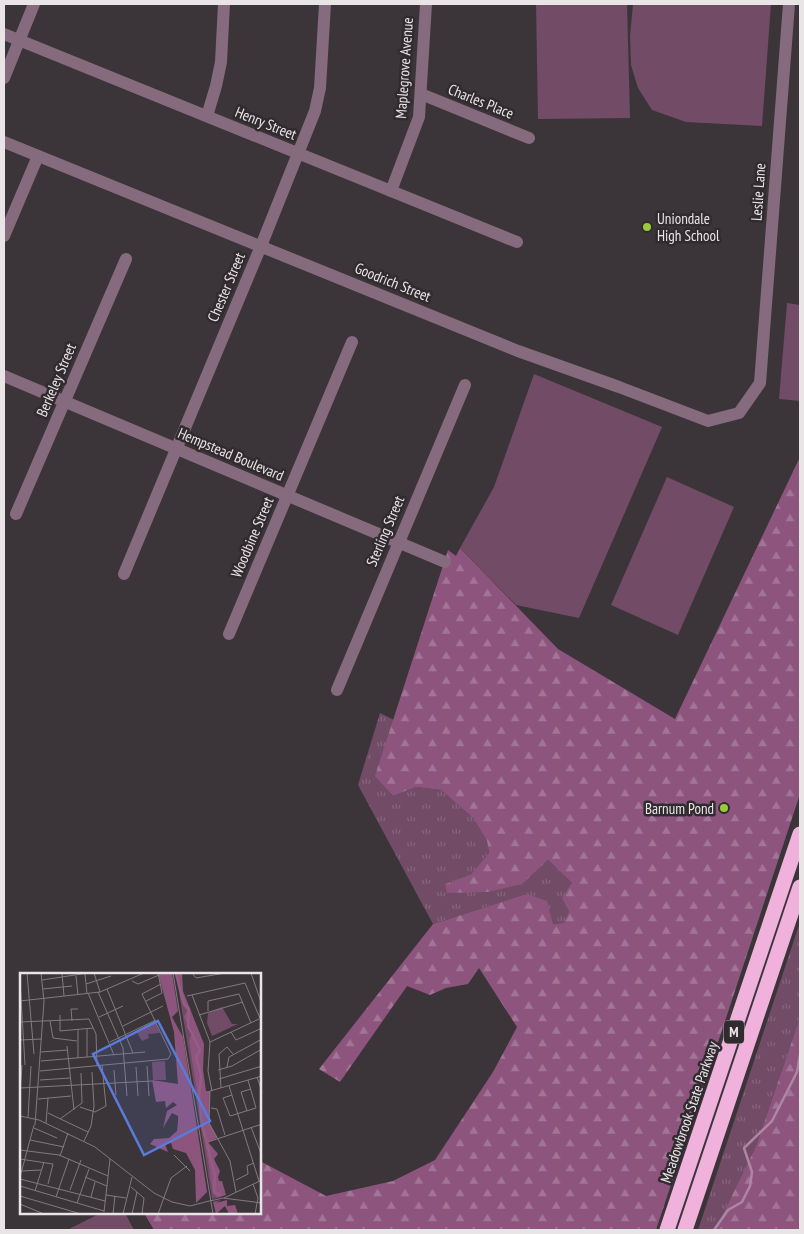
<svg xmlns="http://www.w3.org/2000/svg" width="804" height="1234" font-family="'PT Sans Narrow',sans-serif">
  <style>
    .grass { fill: url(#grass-tufts) }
    .forest { fill: url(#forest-firs) }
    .garden { fill: #724b67 }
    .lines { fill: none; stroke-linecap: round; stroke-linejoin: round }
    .stream { stroke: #ae86a3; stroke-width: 2.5 }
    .minor { stroke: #856b7d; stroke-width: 12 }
    .highway { stroke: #f0b1dd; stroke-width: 15 }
    .poi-dot { fill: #97cc38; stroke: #312b2f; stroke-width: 2 }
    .labels { text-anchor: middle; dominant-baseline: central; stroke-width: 5; stroke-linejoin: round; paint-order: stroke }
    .shield { fill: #312b2f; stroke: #b2adb0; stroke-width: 1 }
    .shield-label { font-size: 14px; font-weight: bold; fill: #e9e5e7 }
    .street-label { font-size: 15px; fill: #e9e5e7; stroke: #312b2f }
    .poi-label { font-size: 15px; fill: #e9e5e7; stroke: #312b2f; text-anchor: start }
    .inset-river { fill: none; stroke: #955d86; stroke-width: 2.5 }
    .inset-road { fill: none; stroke: #817b7f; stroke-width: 1 }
    .view { fill: #5a7bdc; fill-opacity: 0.15; stroke: #5a7bdc; stroke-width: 2.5 }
    .inset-edge { fill: none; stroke: #e9e5e7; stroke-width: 2.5 }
  </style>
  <defs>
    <pattern id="grass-tufts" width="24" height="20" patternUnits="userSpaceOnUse" patternTransform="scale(1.25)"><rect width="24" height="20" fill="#724b67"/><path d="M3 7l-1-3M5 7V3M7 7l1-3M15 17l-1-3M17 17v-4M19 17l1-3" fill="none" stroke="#86657d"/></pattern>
    <pattern id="forest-firs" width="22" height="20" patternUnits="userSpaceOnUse" patternTransform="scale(1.25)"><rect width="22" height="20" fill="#8d557e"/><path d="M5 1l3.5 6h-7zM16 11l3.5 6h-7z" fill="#a27596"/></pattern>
  </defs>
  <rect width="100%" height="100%" fill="#3b3539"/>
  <g class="grass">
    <path d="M 380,713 L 394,720 L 376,776 L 393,796 L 416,787 L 441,790 L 473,818 L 487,841 L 489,853 L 471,874 L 445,884 L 521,884 L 548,860 L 572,883 L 569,911 L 564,923 L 553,924 L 526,894 L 433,924 L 358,785 Z"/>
    <path d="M 800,922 L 800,1017 L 756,1146 L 715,1230 L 698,1230 Z"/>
  </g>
  <g class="forest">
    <path d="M 800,457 L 800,794 L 656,1230 L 154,1230 L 144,1213 L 260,1213 L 260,1161 L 326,1196 L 393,1181 L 435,1160 L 493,1072 L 517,1027 L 479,968 L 468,984 L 446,988 L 430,995 L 407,986 L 340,1082 L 319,1069 L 433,924 L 526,894 L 547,901 L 553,924 L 564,923 L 569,911 L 562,898 L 572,883 L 548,860 L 522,884 L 488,892 L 447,893 L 445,884 L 471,874 L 489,853 L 487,841 L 473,818 L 441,790 L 416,787 L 393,796 L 375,776 L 448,550 L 456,556 L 460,548 L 558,649 L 675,719 Z"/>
    <path d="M 800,1017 L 800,1230 L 715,1230 L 756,1146 Z"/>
  </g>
  <g class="garden">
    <path d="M 536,4 L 627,4 L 630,118 L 538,119 Z"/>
    <path d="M 633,4 L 771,4 L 762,126 L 686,122 L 652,110 L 638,88 L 631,65 L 630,36 Z"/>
    <path d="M 787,303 L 800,305 L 800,401 L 779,399 Z"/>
    <path d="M 534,374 L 662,427 L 579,618 L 516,605 L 460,548 L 494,487 Z"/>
    <path d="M 667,477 L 734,507 L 678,635 L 611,605 Z"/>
    <path d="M 101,1213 L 125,1213 L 134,1230 L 67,1230 Z"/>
  </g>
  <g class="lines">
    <path class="stream" d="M 714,1230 L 728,1210 L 742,1202 L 750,1186 L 752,1172 L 744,1148 L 772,1121 L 797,1072 L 800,1055"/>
    <g class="minor">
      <path d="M 4,34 L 517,242"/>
      <path d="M 4,78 L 34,4"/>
      <path d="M 421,94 L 529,138"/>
      <path d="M 207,116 L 216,86 L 221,62 L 224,4"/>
      <path d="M 4,142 L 518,351 L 619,387 L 708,421 L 739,413 L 760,383 L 789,4"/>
      <path d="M 391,191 L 419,117 L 426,4"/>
      <path d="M 4,236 L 38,156"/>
      <path d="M 4,376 L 445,562"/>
      <path d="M 16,514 L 126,259"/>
      <path d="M 124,574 L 261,246 L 315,111 L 320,88 L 325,4"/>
      <path d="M 229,634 L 352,342"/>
      <path d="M 337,690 L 465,385"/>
    </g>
    <g class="highway">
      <path d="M 667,1230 L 800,834"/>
      <path d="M 685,1230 L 800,887"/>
    </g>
  </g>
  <g class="poi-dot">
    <circle cx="647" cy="227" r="5"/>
    <circle cx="724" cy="808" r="5"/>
  </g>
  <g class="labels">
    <rect class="shield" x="724" y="1020.5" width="20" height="23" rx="4"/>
    <g class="shield-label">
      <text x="734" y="1032">M</text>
    </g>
    <g class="street-label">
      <text transform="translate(404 68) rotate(-86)">Maplegrove Avenue</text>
      <text transform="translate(481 101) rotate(22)">Charles Place</text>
      <text transform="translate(266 123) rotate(22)">Henry Street</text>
      <text transform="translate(758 192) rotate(-86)">Leslie Lane</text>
      <text transform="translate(393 282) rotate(22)">Goodrich Street</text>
      <text transform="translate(226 287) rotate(-67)">Chester Street</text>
      <text transform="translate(56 380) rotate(-67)">Berkeley Street</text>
      <text transform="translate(231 454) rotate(23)">Hempstead Boulevard</text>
      <text transform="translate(385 531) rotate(-67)">Sterling Street</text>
      <text transform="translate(252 537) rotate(-67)">Woodbine Street</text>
      <text transform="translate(689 1112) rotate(-71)">Meadowbrook State Parkway</text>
    </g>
    <g class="poi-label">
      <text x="657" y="218">Uniondale<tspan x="657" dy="17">High School</tspan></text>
      <text x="714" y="808" text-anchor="end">Barnum Pond</text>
    </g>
  </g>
  <g transform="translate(20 973)">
    <rect width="241" height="241" fill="#3b3539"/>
    <path d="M 156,0 L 167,38 L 189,195 L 197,225 L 192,226 ZM 202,34 L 212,51 L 218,51 L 192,63 L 187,50 L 188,40 Z" fill="#724b67"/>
    <path d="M 138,0 L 152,0 L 158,38 L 152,44 L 163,64 L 187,219 L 176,230 L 175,197 L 166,180 L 153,176 L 151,170 L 145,171 L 148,179 L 130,171 L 134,166 L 149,165 L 157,158 L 158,148 L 158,143 L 152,140 L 143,155 L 147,138 L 157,132 L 153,129 L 146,135 L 145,128 L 136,129 L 132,107 L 158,111 L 154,59 ZM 156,0 L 162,0 L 163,18 L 184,71 L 183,97 L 186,118 L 190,118 L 189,149 L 197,165 L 188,169 L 198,181 L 194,186 L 200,198 L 198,204 L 199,208 L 202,208 L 206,222 L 197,225 L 193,220 L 189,195 L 169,68 L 171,60 L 164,44 L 167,38 L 161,27 ZM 201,227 L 196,230 L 207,227 L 207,233 L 215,232 L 218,241 L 209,241 L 205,233 L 196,241 L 193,229 Z" fill="#8d557e"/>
    <path d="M 135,48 L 140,60 L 128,61 L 129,65 L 122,68 L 116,58 ZM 145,88 L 146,107 L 133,107 L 132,89 Z" fill="#724b67"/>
    <path class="inset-river" d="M 156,1 L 164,31 L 169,36 L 168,53 L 180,77 L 176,84 L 181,103 L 179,124 L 182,152 L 195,202 L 194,219 L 201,222"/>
    <path class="inset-road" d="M 7,0 L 14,81M 42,0 L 44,23M 74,0 L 80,19M 153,0 L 193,241M 172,0 L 176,5 L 205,0M 231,0 L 242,32M 65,1 L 67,21M 56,3 L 58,22M 22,7 L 68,0M 0,8 L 5,92M 112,8 L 118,11 L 139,2M 66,11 L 91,3M 23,16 L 52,13M 87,16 L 113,80M 78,19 L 103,75 L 107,123M 68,20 L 94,82M 172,22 L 190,69 L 188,98 L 192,118M 167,23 L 225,10 L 242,50M 0,28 L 80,19 L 124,0M 126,28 L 142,20 L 138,0M 188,38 L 188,28 L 219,21 L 231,50M 40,42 L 40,58 L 73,55M 179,42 L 223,29M 79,44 L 103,33M 30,48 L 33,65 L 57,68M 52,48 L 51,36 L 58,36M 0,49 L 69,46 L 76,61 L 77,93M 103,53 L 143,33M 67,55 L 67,84M 58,57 L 58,85M 211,59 L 216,67 L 242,55M 0,67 L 22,66M 90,69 L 136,47M 190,69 L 239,46M 47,73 L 54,137M 21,79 L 48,77M 21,88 L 125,79M 127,93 L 129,123M 116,94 L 118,123M 207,94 L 209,84 L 242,66M 94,97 L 96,122M 198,97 L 212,93 L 242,76M 20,98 L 148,86 L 151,81 L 122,21 L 141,11M 237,104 L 242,119M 199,106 L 242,93M 20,107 L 50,105M 209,113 L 239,208M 0,115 L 132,108M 201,115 L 199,81 L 207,74 L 213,81M 190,118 L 189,150 L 210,188 L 216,219M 190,118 L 242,103M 0,120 L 2,92M 212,122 L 203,125 L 210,143 L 236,135 L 228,107M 18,126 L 51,123M 60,134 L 75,139 L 86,133 L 82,92M 191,135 L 197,136 L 205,162M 227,138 L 221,119 L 231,116M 28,140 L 68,159M 0,143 L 19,147 L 75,174 L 134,220 L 152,229 L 170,233 L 193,227M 8,144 L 11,93M 40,146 L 62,130 L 61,100M 26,150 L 28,125M 15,152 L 24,28 L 21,0M 231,154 L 242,183M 14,155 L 37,165M 10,167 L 44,174M 64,168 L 71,153 L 74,133 L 72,99M 188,169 L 242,151M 0,177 L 39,182 L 88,203M 154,182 L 170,198M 40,183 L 48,160M 0,186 L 33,191 L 28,211M 1,198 L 21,197M 0,204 L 14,152M 65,204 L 87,213M 0,206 L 85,228M 216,207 L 228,201 L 227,193 L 234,190M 233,211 L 238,225 L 235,241M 0,213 L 84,238M 111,214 L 124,225 L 122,241M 50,217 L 61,187M 15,218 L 24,189M 86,222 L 106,225M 0,223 L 61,241M 36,224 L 49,186M 71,224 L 75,209M 204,225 L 242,207M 190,228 L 203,225 L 242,230M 57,230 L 69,196M 0,231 L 24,241M 84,239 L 90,186M 93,241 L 95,223M 103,241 L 112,204M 112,241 L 117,219M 138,241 L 151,205 L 167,193"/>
    <path class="view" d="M 138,48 L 190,148 L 124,182 L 73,81 Z"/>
    <rect width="241" height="241" class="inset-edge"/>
  </g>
  <rect width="804" height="1234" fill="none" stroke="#e9e5e7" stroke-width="10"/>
</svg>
